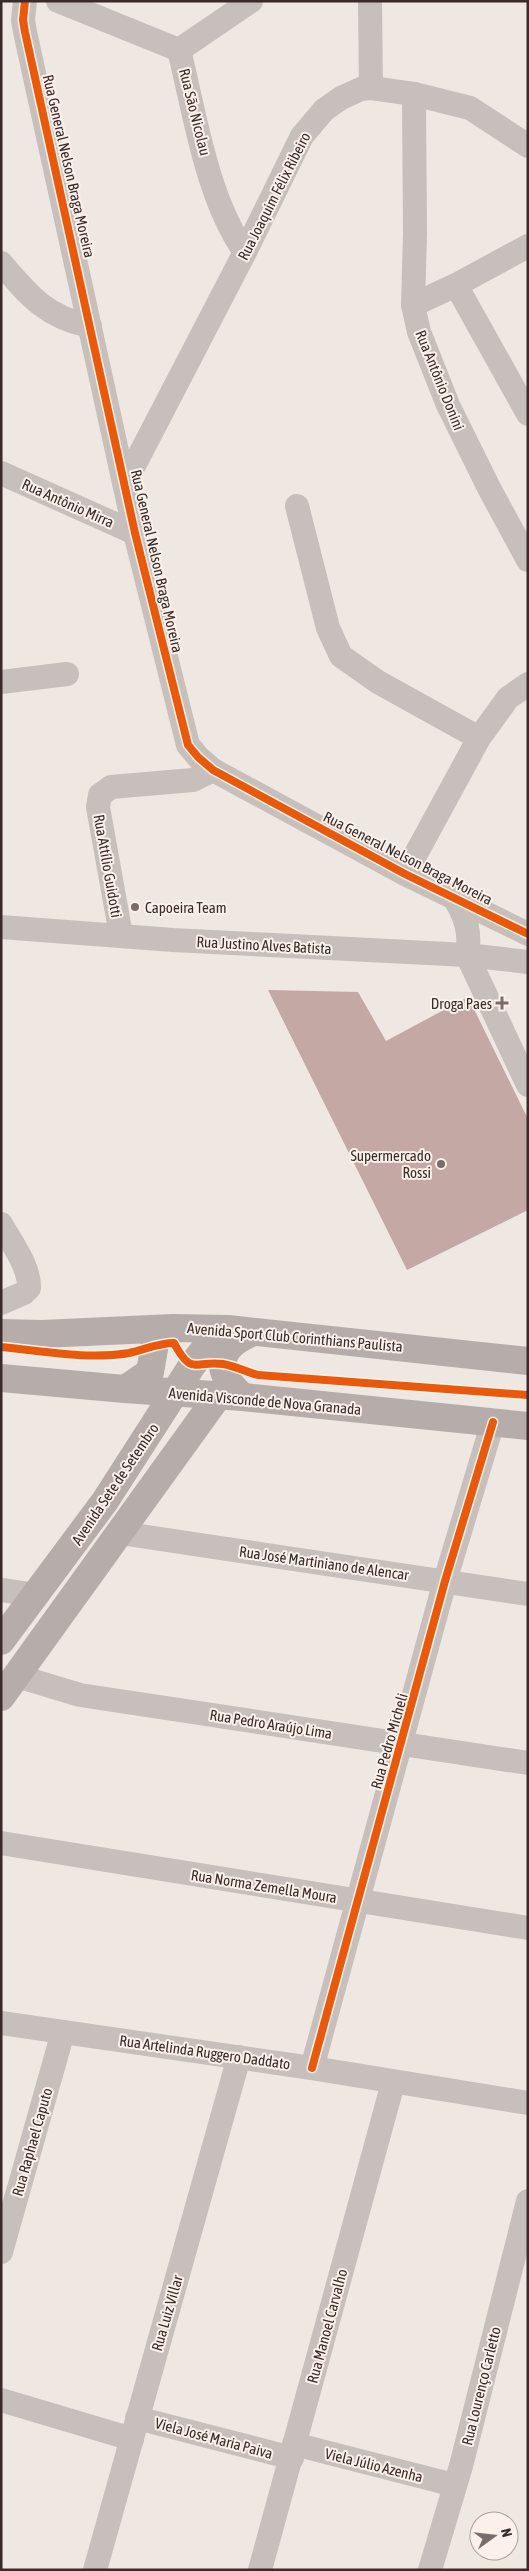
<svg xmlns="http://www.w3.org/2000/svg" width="529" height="2571" font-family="'Asap Condensed',sans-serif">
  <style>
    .building { fill: #c3a8a3 }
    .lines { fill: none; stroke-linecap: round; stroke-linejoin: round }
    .minor { stroke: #c7bfbb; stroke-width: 24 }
    .major { stroke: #b6adaa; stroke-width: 28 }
    .cycleway-casing { stroke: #fbf1ea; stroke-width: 11 }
    .cycleway { stroke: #e8590c; stroke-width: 8 }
    .poi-dot { fill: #786d6a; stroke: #fbf1ea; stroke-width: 2 }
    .labels { text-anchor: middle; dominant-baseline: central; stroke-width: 4; stroke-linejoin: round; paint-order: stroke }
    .street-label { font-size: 15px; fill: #392b29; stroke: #fbf1ea }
    .poi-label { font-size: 15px; fill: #392b29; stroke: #fbf1ea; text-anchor: end }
  </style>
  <rect width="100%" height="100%" fill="#eee7e2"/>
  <path class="building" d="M 268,990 L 358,992 L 386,1041 L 468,997 L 528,1119 L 528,1210 L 407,1270 Z"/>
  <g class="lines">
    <g class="minor">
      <path d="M 25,1 L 23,20 L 25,32 L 135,533 L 188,745 L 198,757 L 213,770 L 405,874 L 528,934"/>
      <path d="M 58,1 L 179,50"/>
      <path d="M 370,1 L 371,88"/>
      <path d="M 179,50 C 195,114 207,199 245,252"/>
      <path d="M 179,50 L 251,1"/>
      <path d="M 414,94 L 415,234 L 413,305 L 419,332 L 448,405 L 489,488 L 528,560"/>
      <path d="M 1,263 C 29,296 46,317 90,326"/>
      <path d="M 456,285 L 528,414"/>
      <path d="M 413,305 L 456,285 L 528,246"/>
      <path d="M 1,473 L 135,533"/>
      <path d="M 125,483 L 245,252 L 302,136 L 324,110 L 341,98 L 361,89 L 371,88 L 414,94 L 470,108 L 528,146"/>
      <path d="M 297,506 L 328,628 L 341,656 L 378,682 L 479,738"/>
      <path d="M 1,682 L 67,674"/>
      <path d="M 405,874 L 479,738 L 508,698 L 528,684"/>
      <path d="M 455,899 C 466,918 471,933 467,955 L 528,1085"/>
      <path d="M 1,927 L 173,940 L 467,955 L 528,962"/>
      <path d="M 121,935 L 98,807 L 100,795 L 111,787 L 193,780 L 213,770"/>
      <path d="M 1,1224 C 11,1242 30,1267 29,1288 L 24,1293 L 1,1303"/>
      <path d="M 120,1533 L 528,1594"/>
      <path d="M 1,1590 L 37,1595"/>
      <path d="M 17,1676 L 80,1695 L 528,1763"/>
      <path d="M 1,1843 L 528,1928"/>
      <path d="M 1,2023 L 312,2068 L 528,2103"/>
      <path d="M 312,2068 L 445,1581 L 493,1422"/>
      <path d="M 1,2252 L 63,2032"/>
      <path d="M 1,2400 L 132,2439"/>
      <path d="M 137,2418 L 292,2458"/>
      <path d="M 294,2444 L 454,2485"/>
      <path d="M 95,2570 L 239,2057"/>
      <path d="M 260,2570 L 393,2083"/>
      <path d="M 430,2570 L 461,2466 L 528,2201"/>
    </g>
    <g class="major">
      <path d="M 1,1333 L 42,1334 L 173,1328 L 228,1329 L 528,1361"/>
      <path d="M 1,1378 L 125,1389 L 243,1397 L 528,1426"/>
      <path d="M 125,1389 L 150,1372 L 155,1343 L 153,1329"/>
      <path d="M 243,1397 C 216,1373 214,1350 249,1334"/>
      <path d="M 1,1641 L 105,1501 L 193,1364 L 211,1341 L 228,1329"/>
      <path d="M 1,1697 L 218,1396"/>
    </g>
    <g class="cycleway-casing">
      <g id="cycleway">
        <path d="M 25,1 L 23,20 L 25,32 L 135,533 L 188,745 L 198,757 L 213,770 L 405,874 L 528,934"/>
        <path d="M 1,1347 C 43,1351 87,1360 129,1353 C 144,1350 158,1343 174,1343 C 192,1377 195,1360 223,1364 C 235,1366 247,1372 258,1375 L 528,1395"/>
        <path d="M 312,2068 L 445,1581 L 493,1422"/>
      </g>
    </g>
    <use href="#cycleway" class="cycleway"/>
  </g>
  <g class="poi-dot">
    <circle cx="135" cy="907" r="5"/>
    <path d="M499.5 995.5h5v5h5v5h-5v5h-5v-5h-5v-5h5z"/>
    <circle cx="441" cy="1164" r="5"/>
  </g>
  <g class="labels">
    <g class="street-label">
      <text transform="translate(195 112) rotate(76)">Rua São Nicolau</text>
      <text transform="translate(69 166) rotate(77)">Rua General Nelson Braga Moreira</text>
      <text transform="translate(274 196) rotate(-63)">Rua Joaquim Félix Ribeiro</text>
      <text transform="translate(440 380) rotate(68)">Rua Antônio Donini</text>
      <text transform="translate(68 503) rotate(24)">Rua Antônio Mirra</text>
      <text transform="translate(157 561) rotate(77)">Rua General Nelson Braga Moreira</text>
      <text transform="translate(408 858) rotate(27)">Rua General Nelson Braga Moreira</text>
      <text transform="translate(108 866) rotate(80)">Rua Attílio Guidotti</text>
      <text transform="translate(264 945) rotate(3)">Rua Justino Alves Batista</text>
      <text transform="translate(295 1337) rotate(5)">Avenida Sport Club Corinthians Paulista</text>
      <text transform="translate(265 1401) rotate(5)">Avenida Visconde de Nova Granada</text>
      <text transform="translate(115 1484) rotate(-56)">Avenida Sete de Setembro</text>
      <text transform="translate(324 1563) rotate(8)">Rua José Martiniano de Alencar</text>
      <text transform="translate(271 1724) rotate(9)">Rua Pedro Araújo Lima</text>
      <text transform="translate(389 1741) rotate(-74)">Rua Pedro Micheli</text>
      <text transform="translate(264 1886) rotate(9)">Rua Norma Zemella Moura</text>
      <text transform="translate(205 2052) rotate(8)">Rua Artelinda Ruggero Daddato</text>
      <text transform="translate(32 2142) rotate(-74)">Rua Raphael Caputo</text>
      <text transform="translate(167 2313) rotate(-74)">Rua Luiz Villar</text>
      <text transform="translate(327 2326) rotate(-75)">Rua Manoel Carvalho</text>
      <text transform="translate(481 2386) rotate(-76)">Rua Lourenço Carletto</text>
      <text transform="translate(214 2438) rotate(15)">Viela José Maria Paiva</text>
      <text transform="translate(374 2465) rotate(14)">Viela Júlio Azenha</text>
    </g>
    <g class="poi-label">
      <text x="145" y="907" text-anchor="start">Capoeira Team</text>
      <text x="492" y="1003">Droga Paes</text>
      <text x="431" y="1155">Supermercado<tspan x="431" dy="17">Rossi</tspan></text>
    </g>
  </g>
  <rect width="529" height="2571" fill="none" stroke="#392b29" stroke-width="5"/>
  <g transform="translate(494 2536) rotate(75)"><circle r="24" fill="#fbf1ea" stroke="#ada29d"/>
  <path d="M0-4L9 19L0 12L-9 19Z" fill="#786d6a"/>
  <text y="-8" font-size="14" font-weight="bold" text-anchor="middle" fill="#392b29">N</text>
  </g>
</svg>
